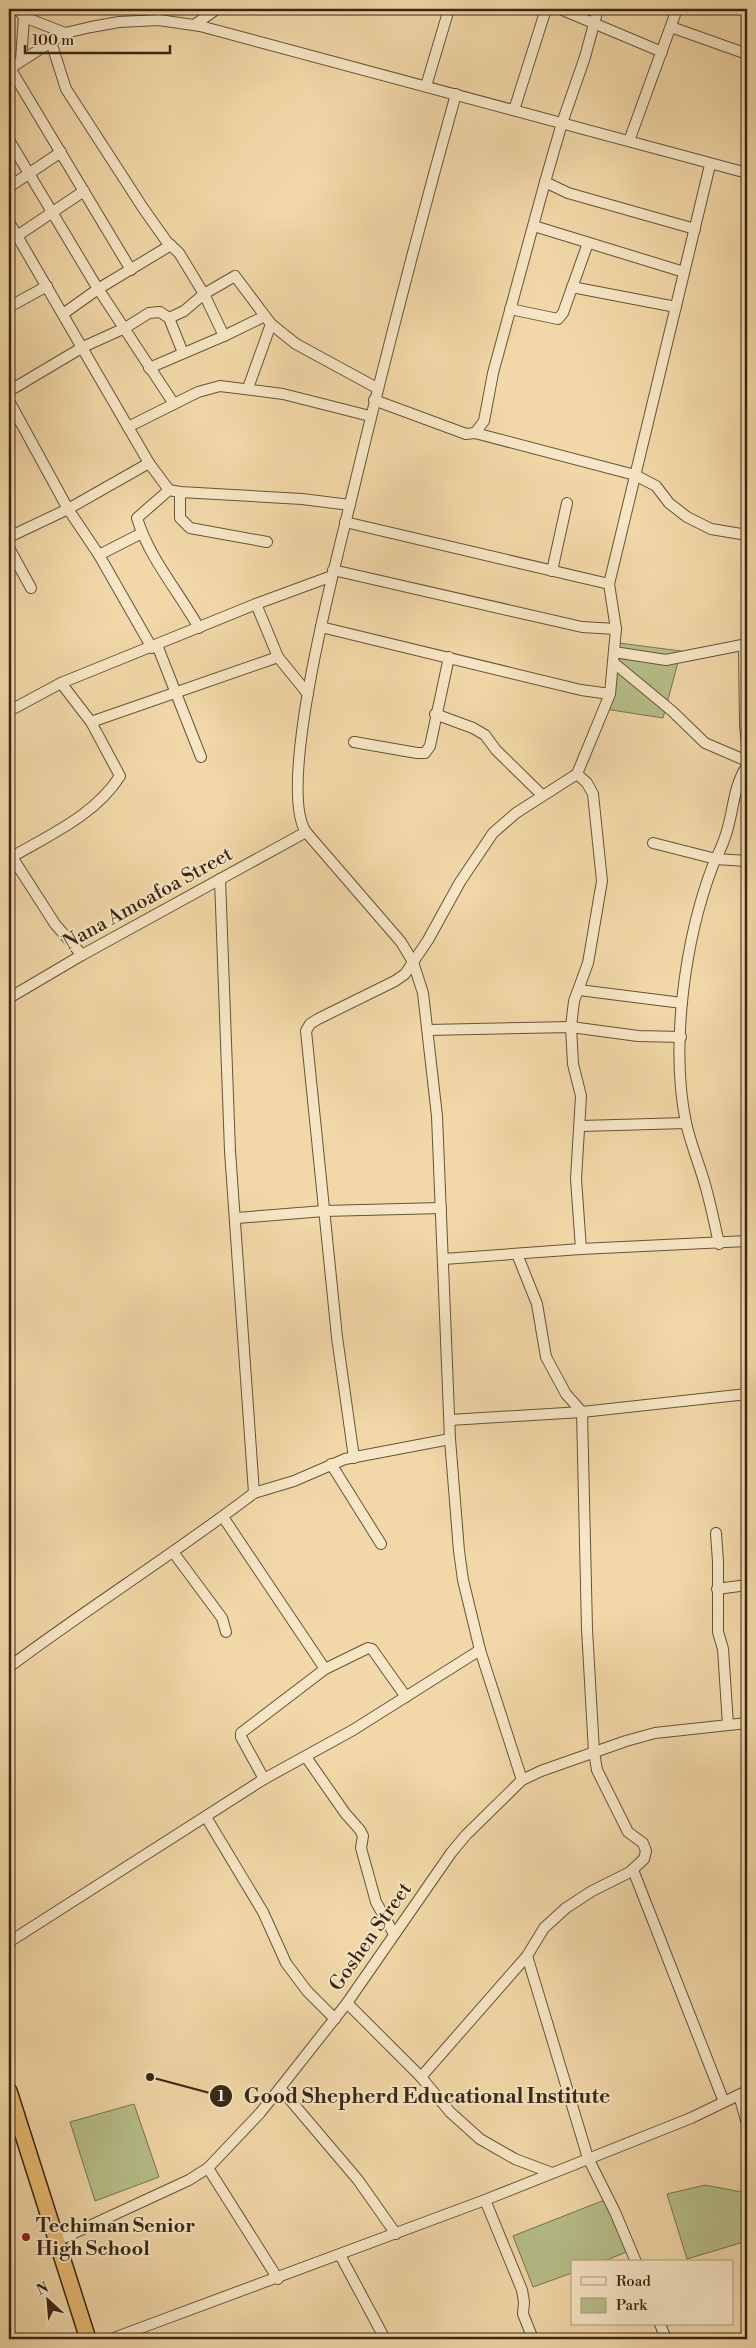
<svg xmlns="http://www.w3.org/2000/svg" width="756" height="2348" font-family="'Libre Bodoni',serif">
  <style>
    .green { fill: #b7bf8a; stroke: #78734f }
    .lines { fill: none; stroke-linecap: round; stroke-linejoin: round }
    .minor-casing { stroke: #665339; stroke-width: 12 }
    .highway-casing { stroke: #382714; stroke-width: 18 }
    .minor { stroke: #f7e6c6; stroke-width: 10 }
    .highway { stroke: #e9bc74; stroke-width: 15 }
    .poi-dot { fill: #8f2418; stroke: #f7e6c6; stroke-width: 2 }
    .labels { text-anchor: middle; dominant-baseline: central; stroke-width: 4; stroke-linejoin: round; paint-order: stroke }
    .street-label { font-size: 20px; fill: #382714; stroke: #f7e6c6 }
    .poi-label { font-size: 20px; font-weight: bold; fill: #382714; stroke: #f7e6c6; text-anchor: start }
    .leader { fill: none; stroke: #382714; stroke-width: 2 }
    .callout-dot { fill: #382714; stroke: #f7e6c6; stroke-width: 2 }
    .mark-label { font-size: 15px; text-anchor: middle; font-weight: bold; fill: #fff }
    .callout-label { font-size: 21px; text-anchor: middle; font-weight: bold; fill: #382714; stroke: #f7e6c6; stroke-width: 4; stroke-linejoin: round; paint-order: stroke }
  </style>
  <rect width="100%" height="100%" fill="#f2d8a8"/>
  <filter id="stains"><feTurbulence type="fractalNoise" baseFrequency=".004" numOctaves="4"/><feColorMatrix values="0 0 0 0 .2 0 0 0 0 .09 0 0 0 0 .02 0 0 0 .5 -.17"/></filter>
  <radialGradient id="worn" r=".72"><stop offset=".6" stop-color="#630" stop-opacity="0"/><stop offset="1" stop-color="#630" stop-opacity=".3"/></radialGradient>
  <g class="green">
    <path d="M 619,643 L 681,651 L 663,718 L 605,709 Z"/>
    <path d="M 134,2104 L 159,2177 L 95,2201 L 70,2122 Z"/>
    <path d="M 705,2185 L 747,2193 L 747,2241 L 687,2259 L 667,2194 Z"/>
    <path d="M 607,2199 L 629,2251 L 602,2262 L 572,2262 L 572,2273 L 533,2287 L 513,2236 Z"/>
  </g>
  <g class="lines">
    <g class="minor-casing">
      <g id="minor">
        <path d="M 18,9 L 24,17 L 65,33"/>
        <path d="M 560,9 L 662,52"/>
        <path d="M 194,25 L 217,9"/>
        <path d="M 671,27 L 747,54"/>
        <path d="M 51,42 L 66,89 L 143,208 L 167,242 L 179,253 L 204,294 L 235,276 L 271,324 L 296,344 L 377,388"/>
        <path d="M 21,60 L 24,17"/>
        <path d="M 10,68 L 131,270"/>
        <path d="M 9,69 L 65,33 L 91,27 L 119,22 L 159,20 L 200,26 L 747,173"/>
        <path d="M 426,86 L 449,9"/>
        <path d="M 456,94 C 418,230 383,366 350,504 C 336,562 276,787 306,832 L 401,942 L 413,962 L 423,993 L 437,1116 L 450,1439 L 459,1551 L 463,1580 L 480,1650 L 522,1780"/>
        <path d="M 514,110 L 546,9"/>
        <path d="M 9,140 L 95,284 L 174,404"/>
        <path d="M 629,141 L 677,9"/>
        <path d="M 545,182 L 568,193 L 695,229"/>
        <path d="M 9,187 L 61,152"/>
        <path d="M 9,222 L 149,463 L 169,490 L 180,492 L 302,499 L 350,505"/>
        <path d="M 534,226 L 684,272"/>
        <path d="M 17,236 L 84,191"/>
        <path d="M 572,287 L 676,307"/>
        <path d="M 9,307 L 47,286"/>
        <path d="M 510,309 L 558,319 L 563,313 L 588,243"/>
        <path d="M 63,314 L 98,289 L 171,245"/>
        <path d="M 169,318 L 183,353"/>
        <path d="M 149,368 L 224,336 L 265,316"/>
        <path d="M 248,388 L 271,324"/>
        <path d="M 9,391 L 83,347 L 125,328 L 149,313 L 160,312 L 169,318 L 184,311 L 204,294 L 224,336"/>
        <path d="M 374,400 L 466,434 L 475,433 L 635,475 L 656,486 L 669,503 L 687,517 L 711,529 L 747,535"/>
        <path d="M 9,401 L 68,509 L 99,555 L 152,648"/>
        <path d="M 128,427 L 198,392 L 220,386 L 283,394 L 370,416"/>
        <path d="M 475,433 L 484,421 L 493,373 L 545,182 L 562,123 L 585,57 L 598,9"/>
        <path d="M 169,490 L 137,518 C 149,558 179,592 199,628"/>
        <path d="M 180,492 L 180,518 L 190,528 L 267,542"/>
        <path d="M 345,522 L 609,584"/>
        <path d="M 9,537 L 68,509 L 149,463"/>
        <path d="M 9,548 L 31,588"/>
        <path d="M 99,555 L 142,533"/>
        <path d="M 333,570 L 582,627 L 616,629"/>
        <path d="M 552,571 L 567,503"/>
        <path d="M 256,604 L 278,657 L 308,694"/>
        <path d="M 321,627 L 581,690 L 610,694"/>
        <path d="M 157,645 L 201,757"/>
        <path d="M 744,645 L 745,725 L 747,743"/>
        <path d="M 614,652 L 666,660 L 747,644"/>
        <path d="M 614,663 L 672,711 L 705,743 L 747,761"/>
        <path d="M 9,711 L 61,683 L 256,604 L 332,576"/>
        <path d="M 435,714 L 473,728 L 485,735 L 496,750 L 542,795"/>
        <path d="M 91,722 L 278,657"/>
        <path d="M 354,742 L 417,753 L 425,753 L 430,746 L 449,657"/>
        <path d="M 577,774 L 587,783 L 593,794 L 602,881 L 588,963 L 574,1001 L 571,1027 L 573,1064 L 581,1096 L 576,1179 L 581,1249"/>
        <path d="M 653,843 L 716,859 L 747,861"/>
        <path d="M 9,854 L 12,857 C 51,834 95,815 120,776 L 91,722 L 61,683"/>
        <path d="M 9,858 L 12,857 L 55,924 L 82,955"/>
        <path d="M 220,879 L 230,1151 L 254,1493 L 294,1481 L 345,1459 L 450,1439"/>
        <path d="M 579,990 L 682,1003"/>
        <path d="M 9,998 L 82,955 L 306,832"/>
        <path d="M 428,1030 L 571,1027 L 638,1036 L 681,1037"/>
        <path d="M 581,1126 L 686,1123"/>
        <path d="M 237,1218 L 324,1211 L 441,1208"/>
        <path d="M 719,1244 C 715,1225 711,1206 706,1188 C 700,1166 691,1145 686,1123 C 670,1045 685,939 713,865 C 717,856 722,847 725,837 C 734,813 732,788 747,766"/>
        <path d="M 444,1259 L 581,1249 L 747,1241"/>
        <path d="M 450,1420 L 582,1412 L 747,1394"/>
        <path d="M 354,1458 L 337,1337 L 306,1031 L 310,1024 L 318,1019 L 395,981 L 405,974 L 428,940 L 460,882 L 493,833 L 516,813 L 577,774 L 610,694 L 616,629 L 609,584 L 710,165"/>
        <path d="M 331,1464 L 381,1544"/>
        <path d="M 223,1517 L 325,1669"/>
        <path d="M 716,1533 L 718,1562 L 718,1632 L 723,1649 L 728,1725"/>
        <path d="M 173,1552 L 222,1618 L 226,1632"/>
        <path d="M 717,1589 L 747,1585"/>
        <path d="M 9,1667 C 89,1607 174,1554 254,1493"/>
        <path d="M 306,1757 L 345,1813 L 360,1830 L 363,1836 L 361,1848 L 376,1902 L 394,1934"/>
        <path d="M 264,1779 L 241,1737 L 241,1733 L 325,1669 L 368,1648 L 372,1649 L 406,1697"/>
        <path d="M 206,1817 L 263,1912 L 286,1963 L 307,1991 L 335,2019"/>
        <path d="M 633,1870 L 724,2102"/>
        <path d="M 9,1942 L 264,1779 L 353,1730 L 480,1650"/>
        <path d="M 527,1956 L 588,2158 L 615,2212 L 636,2262"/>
        <path d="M 347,2003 L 421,2077 L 450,2112 L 480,2139 L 515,2159 L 552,2173"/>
        <path d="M 421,2077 L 527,1956 L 544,1928 L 566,1908 L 592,1891 L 630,1872 L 644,1859 L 646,1851 L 643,1843 L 628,1832 L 597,1770 L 594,1752 L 587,1629 L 582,1412 L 566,1394 L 546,1357 L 537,1304 L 517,1254"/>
        <path d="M 280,2088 L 358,2180 L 396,2234"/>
        <path d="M 739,2095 L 747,2124"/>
        <path d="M 208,2168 L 278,2279"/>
        <path d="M 485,2200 L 522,2290 L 524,2302 L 523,2314 L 533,2339"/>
        <path d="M 57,2241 L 189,2180 L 208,2168 L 260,2113 L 280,2088 L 347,2003 L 451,1853 L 466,1835 L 522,1780 L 541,1771 L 626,1741 L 655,1733 L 747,1723"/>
        <path d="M 340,2255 L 385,2339"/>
        <path d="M 660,2324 L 666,2339"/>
        <path d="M 111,2339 L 485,2200 L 691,2118 L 747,2091"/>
      </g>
    </g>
    <g class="highway-casing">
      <path id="highway" d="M 9,2091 L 88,2339"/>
    </g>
    <use href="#minor" class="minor"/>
    <use href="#highway" class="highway"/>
  </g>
  <circle class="poi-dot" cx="26" cy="2237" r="5"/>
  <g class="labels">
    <g class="street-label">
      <text transform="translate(148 899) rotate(-29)">Nana Amoafoa Street</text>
      <text transform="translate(371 1937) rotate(-55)">Goshen Street</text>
    </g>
    <g class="poi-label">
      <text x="36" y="2226">Techiman Senior<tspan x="36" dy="23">High School</tspan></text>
    </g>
  </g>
  <path class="leader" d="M150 2077L221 2096"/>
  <g class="callout-dot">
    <circle cx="150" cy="2077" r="5"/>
    <circle cx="221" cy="2096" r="12"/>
  </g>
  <g class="mark-label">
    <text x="221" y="2101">1</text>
  </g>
  <g class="callout-label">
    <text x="427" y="2103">Good Shepherd Educational Institute</text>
  </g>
  <rect width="756" height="2348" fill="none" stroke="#f2d8a8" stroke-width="30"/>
  <rect x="10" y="10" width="736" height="2328" fill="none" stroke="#382714" stroke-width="2.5"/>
  <rect x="15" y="15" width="726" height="2318" fill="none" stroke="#382714"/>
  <rect x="571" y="2260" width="162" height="65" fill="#f7e6c6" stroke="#ab9a7f"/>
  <rect x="581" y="2277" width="25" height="8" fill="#f7e6c6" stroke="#ab9a7f"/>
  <text x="616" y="2286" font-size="15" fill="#382714">Road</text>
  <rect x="581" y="2298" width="25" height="15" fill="#b7bf8a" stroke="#ab9a7f"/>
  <text x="616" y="2310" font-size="15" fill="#382714">Park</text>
  <g transform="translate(48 2300) rotate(334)" stroke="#f7e6c6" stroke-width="4" paint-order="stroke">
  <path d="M0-4L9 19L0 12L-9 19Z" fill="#382714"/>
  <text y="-8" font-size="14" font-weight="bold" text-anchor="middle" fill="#382714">N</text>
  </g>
  <path d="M25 45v8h145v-8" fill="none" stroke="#382714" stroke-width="2.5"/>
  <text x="32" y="45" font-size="15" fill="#382714" stroke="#f7e6c6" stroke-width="4" paint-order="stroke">100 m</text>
  <rect width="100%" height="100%" filter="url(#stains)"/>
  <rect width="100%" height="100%" fill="url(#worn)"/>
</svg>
